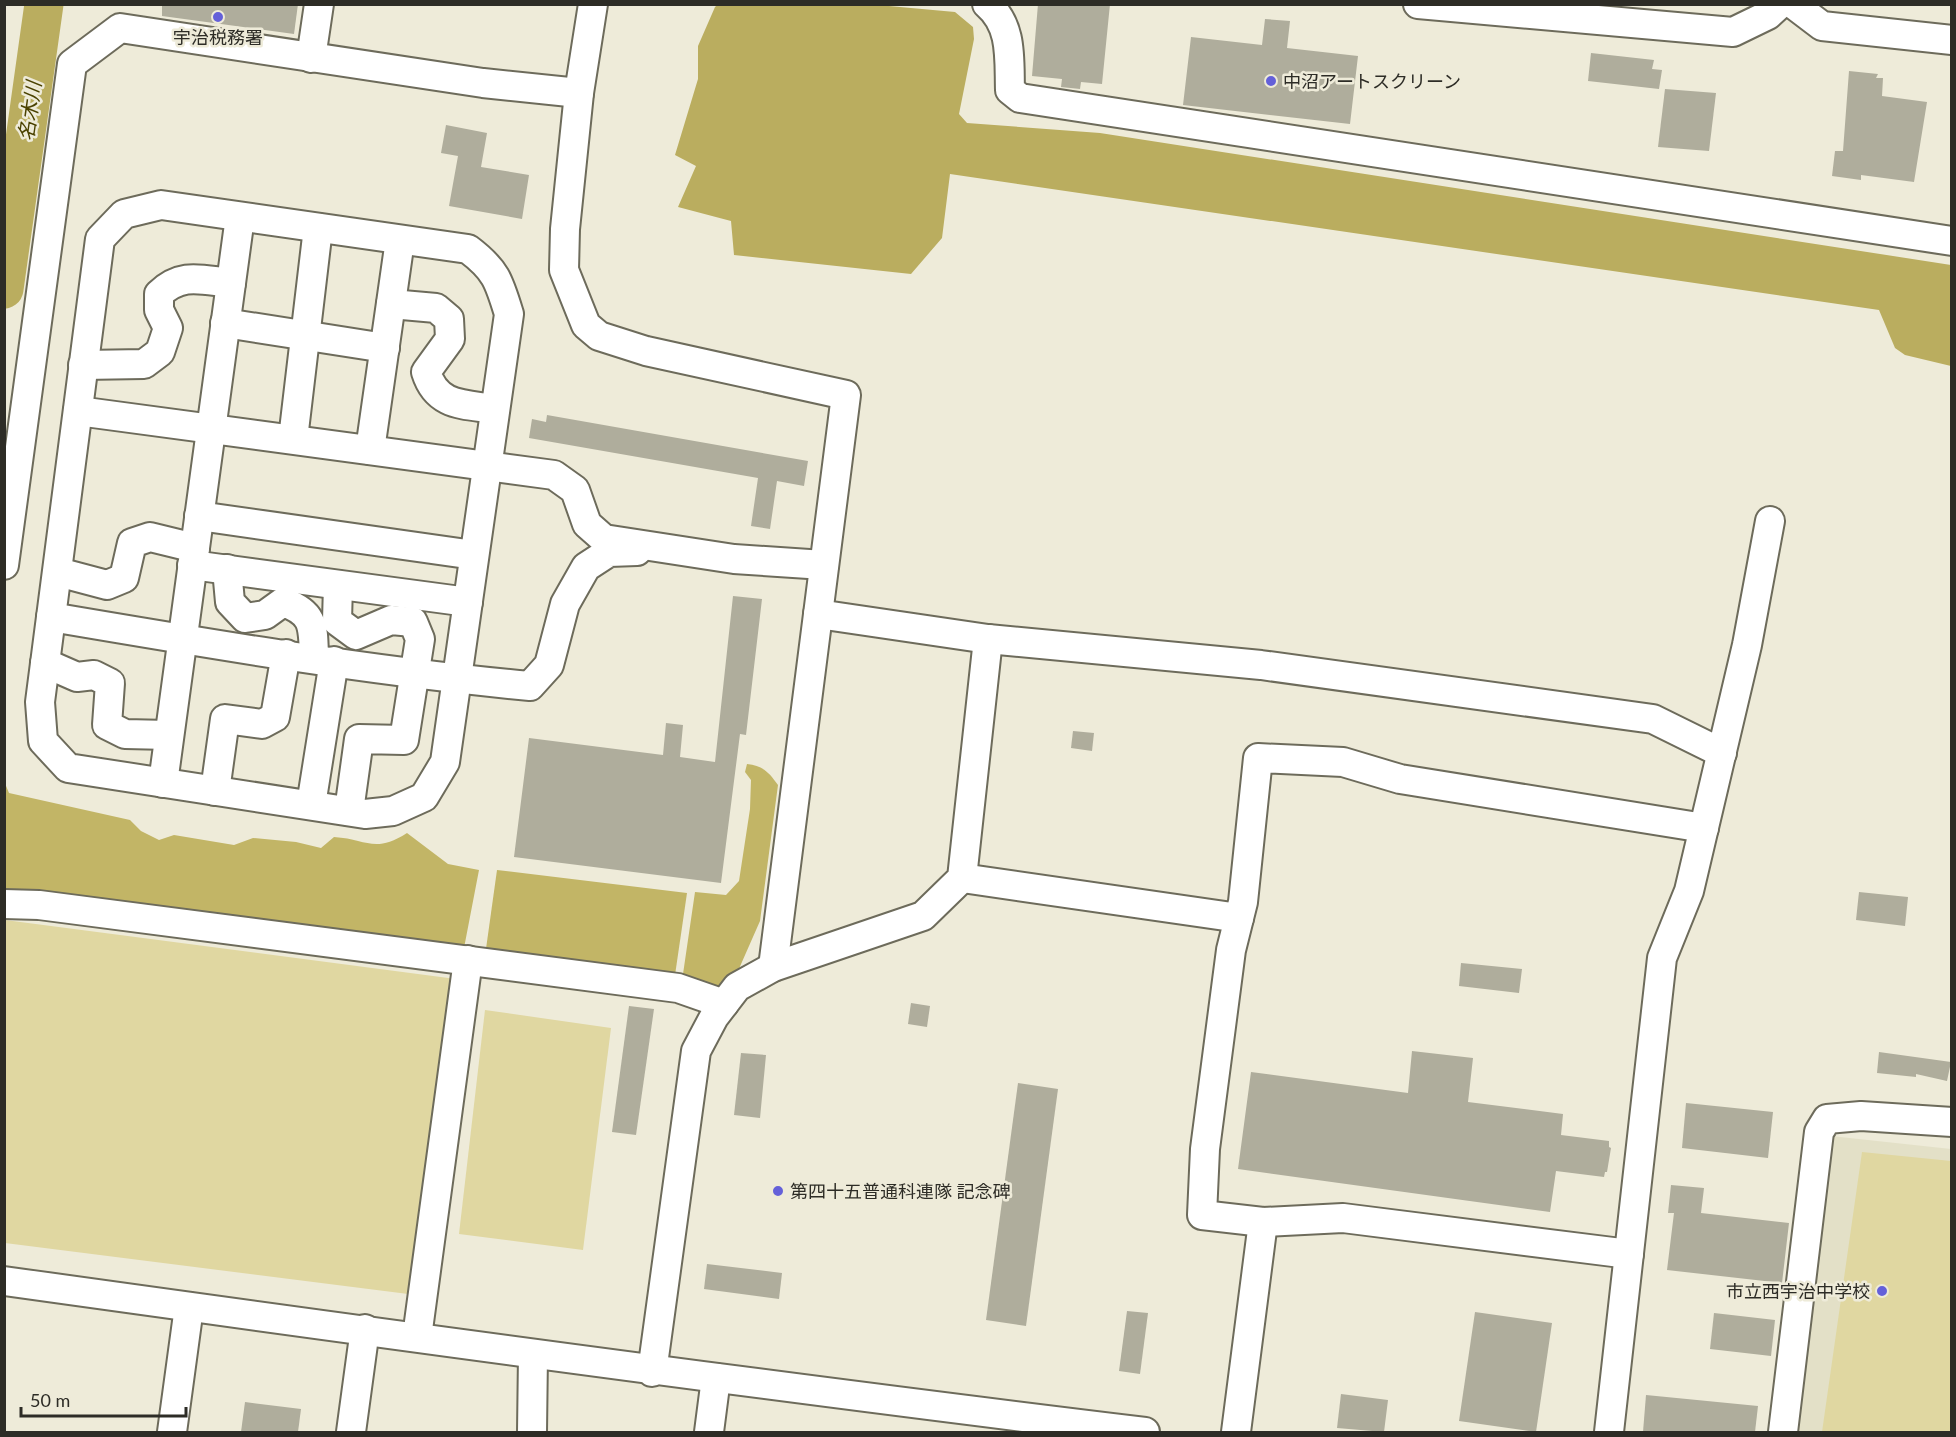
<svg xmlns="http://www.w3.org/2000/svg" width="1956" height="1437" font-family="Lato,'Noto Sans JP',sans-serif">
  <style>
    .built { fill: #e3e0c7 }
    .green { fill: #e0d7a1 }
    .forest { fill: #c2b566 }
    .water { fill: #baad5f }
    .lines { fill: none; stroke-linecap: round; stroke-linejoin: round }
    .river { stroke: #baad5f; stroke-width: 39 }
    .building { fill: #afad9c }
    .minor-casing { stroke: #6d6b5b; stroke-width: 32 }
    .minor { stroke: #fff; stroke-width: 28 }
    .poi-dot { fill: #6460d9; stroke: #eeebd9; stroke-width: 2 }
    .labels { text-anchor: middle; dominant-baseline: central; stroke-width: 5; stroke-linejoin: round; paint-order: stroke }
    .poi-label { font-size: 18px; fill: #2d2c26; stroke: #eeebd9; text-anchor: start }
    .water-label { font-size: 20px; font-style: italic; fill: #4b4200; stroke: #eeebd9 }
  </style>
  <rect width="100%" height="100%" fill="#eeebd9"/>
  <path class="built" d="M 1831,1136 L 1951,1149 L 1951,1432 L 1795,1432 Z"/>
  <g class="green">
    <path d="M 5,920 L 456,979 L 416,1295 L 5,1243 Z"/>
    <path d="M 485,1010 L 611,1028 L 583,1250 L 459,1234 Z"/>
    <path d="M 1862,1152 L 1951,1161 L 1951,1432 L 1822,1432 Z"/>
  </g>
  <g class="forest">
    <path d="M 747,764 C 763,766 769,772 778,785 L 760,921 L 738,971 L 716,988 L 686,982 L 683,974 L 695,892 L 726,895 L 739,881 L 750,809 L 751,780 L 745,772 Z"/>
    <path d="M 4,781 L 9,793 L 130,820 L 141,831 L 159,840 L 174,835 L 234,845 L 253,838 L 296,842 L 321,848 L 334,837 C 367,839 374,854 407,833 L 448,864 L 479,870 L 464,948 L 5,889 Z"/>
    <path d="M 497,870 L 687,893 L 674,982 L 485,956 Z"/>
  </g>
  <path class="water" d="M 867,4 L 955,12 L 973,27 L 974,39 L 959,114 L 967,123 L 1100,133 L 1951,265 L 1951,366 L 1905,355 L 1895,348 L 1879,310 L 950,174 L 942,238 L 911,274 L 734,255 L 731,221 L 678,207 L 696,166 L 675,155 L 698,79 L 698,46 L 715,7 L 718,4 Z"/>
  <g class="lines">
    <path class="river" d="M 4,289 L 44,4"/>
  </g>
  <g class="building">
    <path d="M 162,4 L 298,4 L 294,34 L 162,16 Z"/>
    <path d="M 1038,4 L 1110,4 L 1102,84 L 1081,82 L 1080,89 L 1061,87 L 1062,79 L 1032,76 Z"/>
    <path d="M 1265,19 L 1290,21 L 1287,48 L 1358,56 L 1350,124 L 1183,105 L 1191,37 L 1262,45 Z"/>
    <path d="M 1591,53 L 1654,60 L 1652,69 L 1662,70 L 1659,89 L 1588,81 Z"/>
    <path d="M 1849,71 L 1878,74 L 1876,78 L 1883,78 L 1882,96 L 1927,102 L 1914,182 L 1861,175 L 1861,180 L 1832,176 L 1835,151 L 1843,151 Z"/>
    <path d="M 1665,89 L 1716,93 L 1709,151 L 1658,147 Z"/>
    <path d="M 446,125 L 487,133 L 481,167 L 529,175 L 522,219 L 449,206 L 458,156 L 441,153 Z"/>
    <path d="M 547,415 L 808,461 L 804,486 L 777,481 L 770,529 L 751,526 L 758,478 L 529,438 L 532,419 L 546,422 Z"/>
    <path d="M 733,596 L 762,599 L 746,735 L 740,734 L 721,883 L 514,857 L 529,738 L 663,755 L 666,723 L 683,725 L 680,757 L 715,762 Z"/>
    <path d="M 1073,731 L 1094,733 L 1092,751 L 1071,748 Z"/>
    <path d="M 1859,892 L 1908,897 L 1905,926 L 1856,920 Z"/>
    <path d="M 1461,963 L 1522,969 L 1519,993 L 1459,986 Z"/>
    <path d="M 911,1003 L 930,1006 L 927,1027 L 908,1024 Z"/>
    <path d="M 629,1006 L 654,1009 L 636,1135 L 612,1132 Z"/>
    <path d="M 1412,1051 L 1473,1058 L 1468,1102 L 1563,1114 L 1561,1135 L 1609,1141 L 1609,1147 L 1611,1148 L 1607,1172 L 1605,1172 L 1604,1177 L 1556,1171 L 1550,1212 L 1238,1169 L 1251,1072 L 1408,1093 Z"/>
    <path d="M 1879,1052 L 1951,1062 L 1947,1081 L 1916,1074 L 1916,1077 L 1877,1073 Z"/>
    <path d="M 741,1053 L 766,1055 L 760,1118 L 734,1115 Z"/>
    <path d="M 1018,1083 L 1058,1089 L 1026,1326 L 986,1320 Z"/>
    <path d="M 1686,1103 L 1773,1112 L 1768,1158 L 1682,1148 Z"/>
    <path d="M 1671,1185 L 1704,1188 L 1701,1213 L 1789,1223 L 1782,1283 L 1667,1270 L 1674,1213 L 1668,1213 Z"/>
    <path d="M 707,1264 L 782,1273 L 779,1299 L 704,1289 Z"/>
    <path d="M 1127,1311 L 1148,1313 L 1140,1374 L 1119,1371 Z"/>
    <path d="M 1475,1312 L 1552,1323 L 1536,1432 L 1459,1421 Z"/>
    <path d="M 1714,1313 L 1775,1320 L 1771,1356 L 1710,1349 Z"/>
    <path d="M 1341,1394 L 1388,1400 L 1384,1432 L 1337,1428 Z"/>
    <path d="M 1646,1395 L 1758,1406 L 1755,1432 L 1643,1432 Z"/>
    <path d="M 245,1402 L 301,1409 L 298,1432 L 241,1432 Z"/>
  </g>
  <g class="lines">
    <g class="minor-casing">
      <g id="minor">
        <path d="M 593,4 L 579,93 L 565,229 L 564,270 L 586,325 L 599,336 L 646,351 L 846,395 L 773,967"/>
        <path d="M 987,4 C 1013,26 1009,59 1010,90 L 1020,98 L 1952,241"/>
        <path d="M 1418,4 L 1733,32 L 1768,15 L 1780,4"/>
        <path d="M 1793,4 L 1822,26 L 1952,40"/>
        <path d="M 311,58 L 319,4"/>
        <path d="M 161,205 L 468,249 C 496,270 499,281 509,314 L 445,762 L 424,797 L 393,811 L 365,814 L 68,768 L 43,741 L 40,702 L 100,239 L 124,214 Z"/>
        <path d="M 391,304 L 436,308 L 449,319 L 450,339 L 426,372 C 437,407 464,404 495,409"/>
        <path d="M 225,323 L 385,348"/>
        <path d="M 83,365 L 144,364 L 160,352 L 168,328 L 159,310 L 159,294 C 182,272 201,280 231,283"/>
        <path d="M 78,411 L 554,475 L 575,490 L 587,524 L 604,539 L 734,559 L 824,565"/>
        <path d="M 293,439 L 318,228"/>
        <path d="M 370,450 L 400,240"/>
        <path d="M 199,516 L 474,555"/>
        <path d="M 4,565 L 72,64 L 120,28 L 483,83 L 579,93"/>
        <path d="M 192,565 L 468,602"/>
        <path d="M 227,569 L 230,602 L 245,618 L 265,615 L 283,602 C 315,613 313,627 314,658"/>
        <path d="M 58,572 L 107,585 L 124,578 L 132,543 L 150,537 L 195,548"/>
        <path d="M 338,585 L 337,621 L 356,635 L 391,620 L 413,622 L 420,639 L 404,740 L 359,739 L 349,811"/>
        <path d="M 818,614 L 988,639 L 1261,665 L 1653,719 L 1722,753"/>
        <path d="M 51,617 C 210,644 369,671 530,686 L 549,665 L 565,604 L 586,567 L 609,552 L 637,551"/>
        <path d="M 45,663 L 77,677 L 94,675 L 110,683 L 107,725 L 125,734 L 169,735"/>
        <path d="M 163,783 L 240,217"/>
        <path d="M 215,791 L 225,719 L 262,724 L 275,717 L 286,654"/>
        <path d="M 311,805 L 334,661"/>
        <path d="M 962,878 L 1239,918"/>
        <path d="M 4,904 L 39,905 L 678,988 L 724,1004"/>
        <path d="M 1629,1254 L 1343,1218 L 1263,1222 L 1202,1215 L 1205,1149 L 1231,950 L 1243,902 L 1258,758 L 1343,762 L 1400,779 L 1704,828"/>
        <path d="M 4,1281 C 384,1334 764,1386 1145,1432"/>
        <path d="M 417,1337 L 468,960"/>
        <path d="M 652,1372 L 696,1051 L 714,1017 L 737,987 L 773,967 L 923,916 L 962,878 L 988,639"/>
        <path d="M 172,1432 L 189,1307"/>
        <path d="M 351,1432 L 365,1329"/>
        <path d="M 532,1432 L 533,1354"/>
        <path d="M 709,1432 L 716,1378"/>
        <path d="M 1236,1432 L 1263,1222"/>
        <path d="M 1609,1432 L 1662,958 L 1689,891 L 1747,645 L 1770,521"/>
        <path d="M 1783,1432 L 1819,1132 L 1827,1119 L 1861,1116 L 1952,1122"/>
      </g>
    </g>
    <use href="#minor" class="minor"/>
  </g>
  <g class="poi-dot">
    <circle cx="218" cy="17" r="6"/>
    <circle cx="1271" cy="81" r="6"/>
    <circle cx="778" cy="1191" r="6"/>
    <circle cx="1882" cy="1291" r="6"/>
  </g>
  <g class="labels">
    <g class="poi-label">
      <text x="218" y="37" text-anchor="middle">宇治税務署</text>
      <text x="1283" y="81">中沼アートスクリーン</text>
      <text x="790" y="1191">第四十五普通科連隊 記念碑</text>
      <text x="1870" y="1291" text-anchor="end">市立西宇治中学校</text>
    </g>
    <g class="water-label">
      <text transform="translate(29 111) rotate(-82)">名木川</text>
    </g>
  </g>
  <rect width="1956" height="1437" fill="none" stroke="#2d2c26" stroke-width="12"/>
  <path d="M21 1407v9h165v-9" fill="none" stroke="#2d2c26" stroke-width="3"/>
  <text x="30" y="1407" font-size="18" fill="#2d2c26" stroke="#eeebd9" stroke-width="4.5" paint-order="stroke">50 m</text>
</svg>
